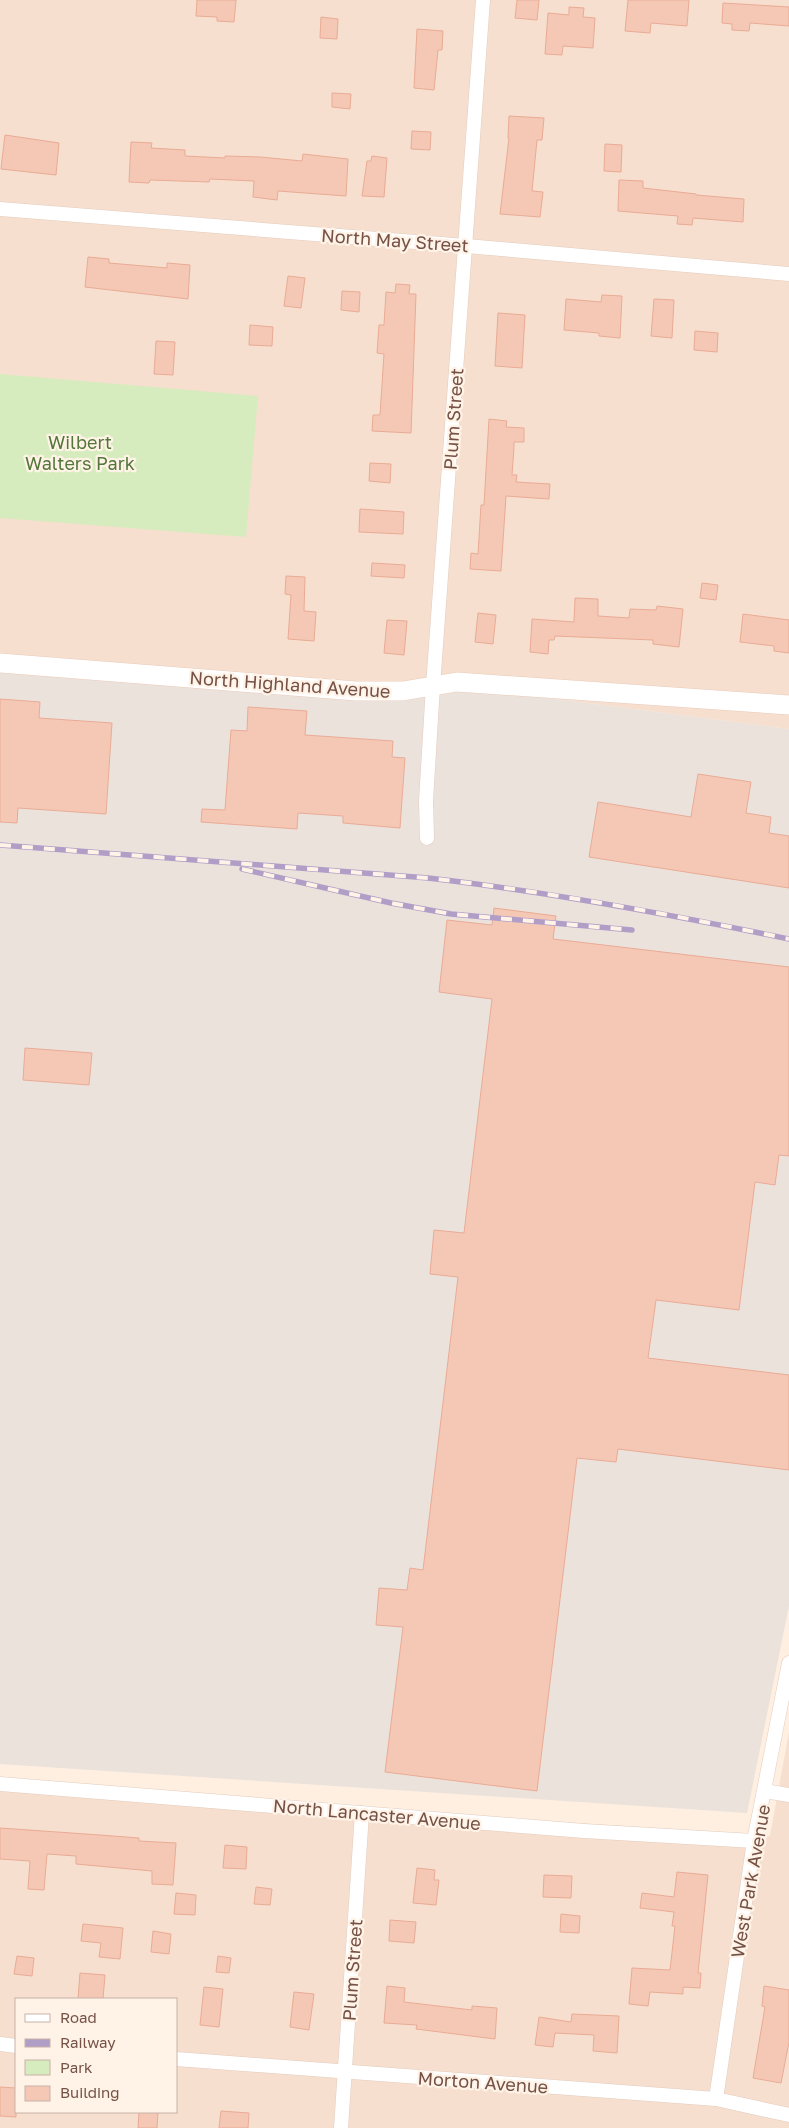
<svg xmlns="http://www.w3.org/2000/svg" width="789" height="2128" font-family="'Golos Text',sans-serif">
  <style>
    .residential { fill: #f6dfce; fill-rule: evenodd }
    .industrial { fill: #ece2dc }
    .green { fill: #d6ecbe }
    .building { fill: #f5c8b6; stroke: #e9ab95 }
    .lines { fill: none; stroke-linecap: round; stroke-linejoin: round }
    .street-casing { stroke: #e4ccbe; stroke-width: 15 }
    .secondary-casing { stroke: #eacbbb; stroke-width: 20 }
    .street { stroke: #fff; stroke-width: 14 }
    .secondary { stroke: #fff; stroke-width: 19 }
    .rail-casing { stroke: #b09ec7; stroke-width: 5.5 }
    .rail { stroke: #fff3e7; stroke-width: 4; stroke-dasharray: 11; stroke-linecap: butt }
    .labels { text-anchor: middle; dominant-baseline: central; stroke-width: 4.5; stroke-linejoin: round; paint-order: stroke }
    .street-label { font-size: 18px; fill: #765146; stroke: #fff3e7 }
    .park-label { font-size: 18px; fill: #53773b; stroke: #fff3e7 }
  </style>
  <rect width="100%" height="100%" fill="#feefe0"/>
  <g class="residential">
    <path d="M 0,0 L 789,0 L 789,729 L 478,689 L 0,662 Z"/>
    <path d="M 789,1732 L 789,2128 L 0,2128 L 0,1784 L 770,1836 ZM 16,1999 L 176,1999 L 176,2112 L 16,2112 Z"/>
  </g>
  <path class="industrial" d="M 0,662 L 478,689 L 789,729 L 789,1606 L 747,1813 L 0,1764 Z"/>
  <path class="green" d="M 0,374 L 258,396 L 246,537 L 0,518 Z"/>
  <g class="building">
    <path d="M 197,0 L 236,0 L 234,22 L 217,21 L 217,17 L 196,16 Z"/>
    <path d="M 517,0 L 539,0 L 537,20 L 515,18 Z"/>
    <path d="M 628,0 L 689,0 L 687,26 L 651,23 L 650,33 L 625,31 Z"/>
    <path d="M 723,3 L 789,7 L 789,26 L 750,23 L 749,31 L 732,30 L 732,24 L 722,23 Z"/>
    <path d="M 569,7 L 584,8 L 583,17 L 595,18 L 593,48 L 563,46 L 562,55 L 545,54 L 548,13 L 569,15 Z"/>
    <path d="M 321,17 L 338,19 L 337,39 L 320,38 Z"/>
    <path d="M 417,29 L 443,31 L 442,50 L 438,50 L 434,90 L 414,88 Z"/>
    <path d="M 332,93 L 351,94 L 350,109 L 332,107 Z"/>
    <path d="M 509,116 L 544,118 L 542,140 L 537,140 L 532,191 L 543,192 L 540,217 L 500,214 L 509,138 L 508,138 Z"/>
    <path d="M 412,131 L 431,132 L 430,150 L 411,149 Z"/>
    <path d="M 5,135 L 59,143 L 56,175 L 1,169 Z"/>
    <path d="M 131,142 L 152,143 L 151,148 L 185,150 L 185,156 L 225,158 L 225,156 L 260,157 L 302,161 L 303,154 L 348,159 L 346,196 L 278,191 L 277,200 L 253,197 L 254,181 L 210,179 L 209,182 L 150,180 L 149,183 L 129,182 Z"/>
    <path d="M 605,144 L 622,145 L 621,172 L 604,171 Z"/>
    <path d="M 372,156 L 387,158 L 384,197 L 362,196 L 367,161 L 371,161 Z"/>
    <path d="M 619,180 L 643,181 L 643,188 L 696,194 L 696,195 L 744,199 L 743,222 L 693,218 L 692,225 L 677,224 L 678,216 L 618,211 Z"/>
    <path d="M 88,257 L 109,259 L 109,263 L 167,268 L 167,263 L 190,265 L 188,299 L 85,287 Z"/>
    <path d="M 288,276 L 305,278 L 301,308 L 284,306 Z"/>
    <path d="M 396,284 L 410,285 L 409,294 L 416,294 L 411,433 L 372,431 L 373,415 L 380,415 L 384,354 L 377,353 L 379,325 L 384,325 L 386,292 L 395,293 Z"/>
    <path d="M 342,291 L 360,292 L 359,312 L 341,310 Z"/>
    <path d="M 602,295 L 622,296 L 620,338 L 599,336 L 599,333 L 564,330 L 566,299 L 601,302 Z"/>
    <path d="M 654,299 L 674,300 L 672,338 L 651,336 Z"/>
    <path d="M 498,313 L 525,315 L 522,368 L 495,366 Z"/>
    <path d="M 250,325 L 273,327 L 272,346 L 249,345 Z"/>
    <path d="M 695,331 L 718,333 L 717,352 L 694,350 Z"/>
    <path d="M 156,341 L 175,342 L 173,375 L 154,374 Z"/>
    <path d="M 489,419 L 507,421 L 506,427 L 524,428 L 524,442 L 514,442 L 514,447 L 512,475 L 517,475 L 516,482 L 550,484 L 549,499 L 506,496 L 501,571 L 470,569 L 471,553 L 478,554 L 481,505 L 484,505 Z"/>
    <path d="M 370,463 L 391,464 L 390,483 L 369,481 Z"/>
    <path d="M 360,509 L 404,512 L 403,534 L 359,532 Z"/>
    <path d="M 372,563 L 405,565 L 404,578 L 371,576 Z"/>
    <path d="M 286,576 L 305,577 L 304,611 L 316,612 L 314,641 L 288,639 L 291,595 L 285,594 Z"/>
    <path d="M 702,583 L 718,585 L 716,600 L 700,598 Z"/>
    <path d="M 575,598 L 598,599 L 598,616 L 629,618 L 630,609 L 656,610 L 657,606 L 683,609 L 679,647 L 653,644 L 653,640 L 555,636 L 554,640 L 549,640 L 548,654 L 530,652 L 532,619 L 574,622 Z"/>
    <path d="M 478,613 L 496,615 L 493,644 L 475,642 Z"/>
    <path d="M 743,614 L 789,620 L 789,653 L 774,651 L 774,646 L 740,642 Z"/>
    <path d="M 387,620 L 407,621 L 404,655 L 384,653 Z"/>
    <path d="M 0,699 L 40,702 L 39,718 L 112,723 L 106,814 L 18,808 L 17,823 L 0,822 Z"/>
    <path d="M 248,707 L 307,711 L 305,735 L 393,741 L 392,757 L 405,758 L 400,828 L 343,823 L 343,816 L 298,813 L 297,829 L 201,822 L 202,809 L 225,810 L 231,730 L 247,731 Z"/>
    <path d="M 698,774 L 751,782 L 746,813 L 771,817 L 769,833 L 789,836 L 789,888 L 589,857 L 598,802 L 691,817 Z"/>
    <path d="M 494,908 L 556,916 L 553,939 L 789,967 L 789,1156 L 779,1155 L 775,1185 L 755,1182 L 739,1310 L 656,1300 L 648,1358 L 789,1375 L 789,1470 L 618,1449 L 616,1462 L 577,1458 L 537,1791 L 385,1772 L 403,1627 L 376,1625 L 379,1588 L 407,1590 L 410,1568 L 423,1570 L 458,1277 L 430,1274 L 434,1230 L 464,1233 L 492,999 L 439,992 L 447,920 L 492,925 Z"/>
    <path d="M 25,1048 L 92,1053 L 89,1085 L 23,1080 Z"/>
    <path d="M 0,1828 L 100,1835 L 139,1838 L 139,1841 L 176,1843 L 173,1885 L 152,1884 L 152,1871 L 76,1864 L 76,1856 L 47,1854 L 44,1890 L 28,1889 L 30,1861 L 0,1859 Z"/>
    <path d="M 225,1845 L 247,1847 L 246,1869 L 223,1868 Z"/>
    <path d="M 417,1868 L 435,1870 L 434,1880 L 439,1880 L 436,1905 L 413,1903 Z"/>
    <path d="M 677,1872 L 708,1875 L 698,1973 L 701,1973 L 700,1988 L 683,1987 L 683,1994 L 650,1992 L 648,2006 L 629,2004 L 632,1968 L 670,1970 L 675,1926 L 672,1926 L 674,1912 L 640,1908 L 642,1893 L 674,1897 Z"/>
    <path d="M 544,1875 L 572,1876 L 571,1898 L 543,1897 Z"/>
    <path d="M 256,1887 L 272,1889 L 270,1905 L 254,1904 Z"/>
    <path d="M 176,1893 L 196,1895 L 195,1915 L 174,1914 Z"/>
    <path d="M 561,1914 L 580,1916 L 579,1933 L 560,1932 Z"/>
    <path d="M 390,1920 L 416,1922 L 414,1943 L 389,1941 Z"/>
    <path d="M 83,1924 L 123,1928 L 120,1959 L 99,1957 L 101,1943 L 81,1941 Z"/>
    <path d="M 153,1931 L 171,1934 L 169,1954 L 151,1952 Z"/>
    <path d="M 17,1956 L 34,1958 L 32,1976 L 14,1974 Z"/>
    <path d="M 218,1956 L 231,1958 L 229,1973 L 216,1972 Z"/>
    <path d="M 80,1973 L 105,1975 L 103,1999 L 78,1999 Z"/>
    <path d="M 387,1986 L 405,1988 L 404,2002 L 472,2010 L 472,2006 L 497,2008 L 495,2039 L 416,2029 L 417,2025 L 384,2023 Z"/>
    <path d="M 764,1986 L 789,1990 L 789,2042 L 781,2083 L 753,2078 L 765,2007 L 762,2006 Z"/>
    <path d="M 204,1987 L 223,1989 L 219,2027 L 200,2025 Z"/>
    <path d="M 294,1992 L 314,1994 L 309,2030 L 290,2027 Z"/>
    <path d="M 572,2014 L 619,2016 L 617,2053 L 593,2051 L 594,2035 L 555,2033 L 553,2047 L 535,2045 L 539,2017 L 571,2022 Z"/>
    <path d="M 0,2087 L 16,2088 L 16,2117 L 0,2116 Z"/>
    <path d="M 221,2111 L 249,2113 L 248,2128 L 219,2128 Z"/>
    <path d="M 139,2112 L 158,2112 L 157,2128 L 138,2128 Z"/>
  </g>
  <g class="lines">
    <g class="street-casing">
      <g id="street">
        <path d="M 0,209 L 466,246 L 789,274"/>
        <path d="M 427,838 L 426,801 L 433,686 L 483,0"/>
        <path d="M 0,1784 L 584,1831 L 754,1841"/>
        <path d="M 765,1791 L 789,1795"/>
        <path d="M 0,2044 L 16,2046"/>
        <path d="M 176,2059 L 716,2099 L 789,2115"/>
        <path d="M 716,2099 L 754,1841 L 789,1663"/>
        <path d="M 341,2128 L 362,1813"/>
      </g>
    </g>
    <g class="secondary-casing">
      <path id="secondary" d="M 0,663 L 356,691 L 403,691 L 457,682 L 789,705"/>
    </g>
    <use href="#street" class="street"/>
    <use href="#secondary" class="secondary"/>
    <g class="rail-casing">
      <g id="rail">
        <path d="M 0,845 L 428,878 C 550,892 669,914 789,939"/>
        <path d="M 242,869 L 391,903 L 451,914 L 632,930"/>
      </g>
    </g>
    <use href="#rail" class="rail"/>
  </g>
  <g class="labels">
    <g class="street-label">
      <text transform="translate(395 240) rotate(4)">North May Street</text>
      <text transform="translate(453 419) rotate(-86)">Plum Street</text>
      <text transform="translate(290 684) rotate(4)">North Highland Avenue</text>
      <text transform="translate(377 1814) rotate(5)">North Lancaster Avenue</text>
      <text transform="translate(750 1881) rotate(-80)">West Park Avenue</text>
      <text transform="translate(352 1970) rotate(-86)">Plum Street</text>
      <text transform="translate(483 2082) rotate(4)">Morton Avenue</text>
    </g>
    <g class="park-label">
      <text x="80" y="442">Wilbert<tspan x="80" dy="21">Walters Park</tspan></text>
    </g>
  </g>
  <rect x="15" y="1998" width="162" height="115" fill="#fff3e7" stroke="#c8b2a7"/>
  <rect x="25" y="2014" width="25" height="8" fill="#ffffff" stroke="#c8b2a7"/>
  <text x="60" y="2023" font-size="15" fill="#765146">Road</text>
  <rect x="25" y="2039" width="25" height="8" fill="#b09ec7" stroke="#c8b2a7"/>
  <text x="60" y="2048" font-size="15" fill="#765146">Railway</text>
  <rect x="25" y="2060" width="25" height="15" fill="#d6ecbe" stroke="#c8b2a7"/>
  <text x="60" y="2073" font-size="15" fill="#765146">Park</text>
  <rect x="25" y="2086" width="25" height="15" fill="#f5c8b6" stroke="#c8b2a7"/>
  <text x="60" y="2098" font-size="15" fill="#765146">Building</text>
</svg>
